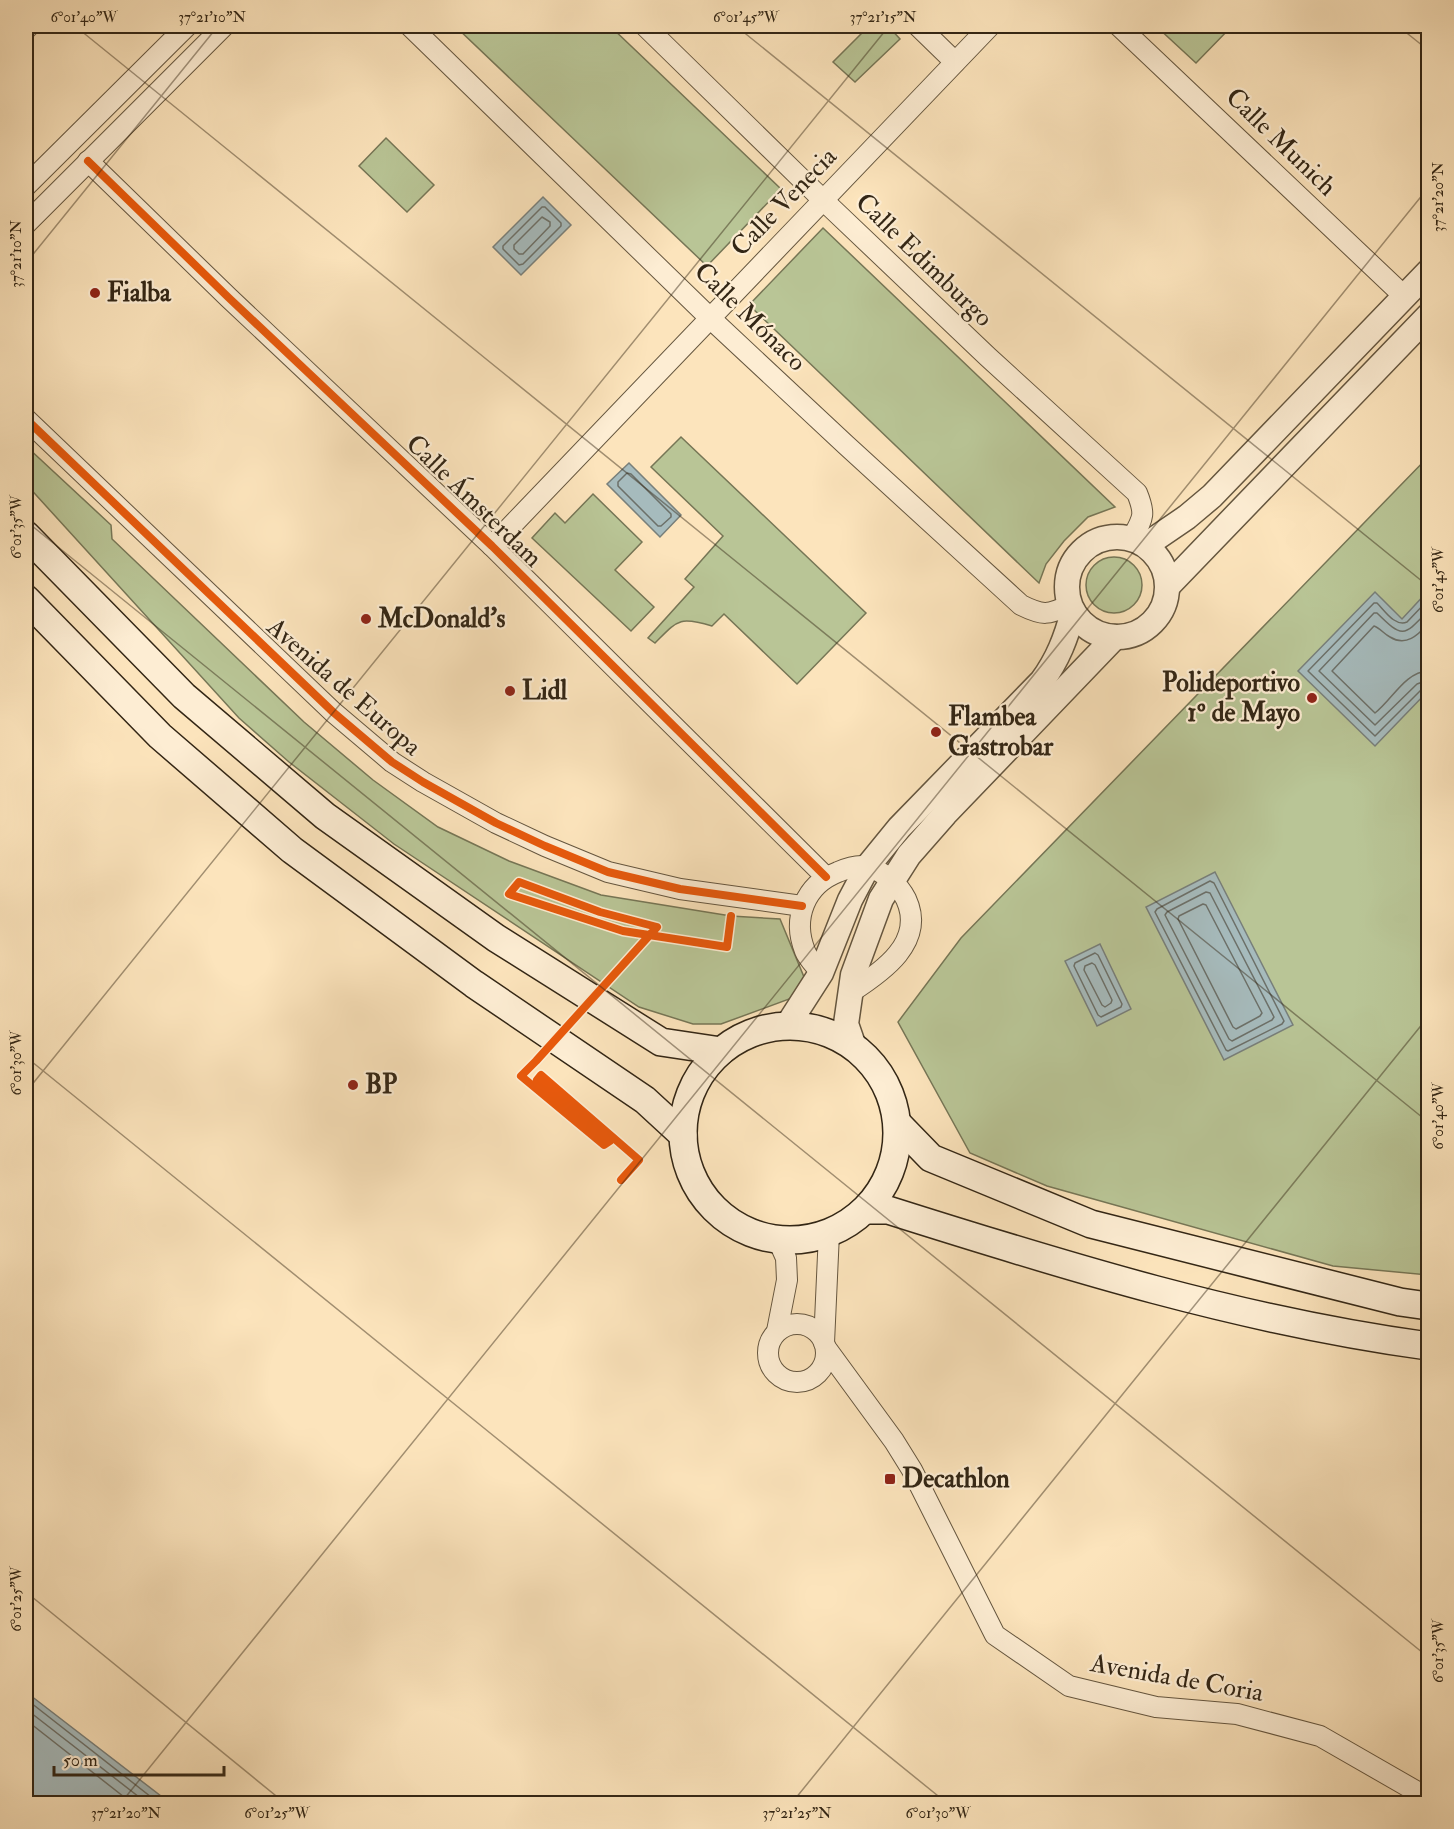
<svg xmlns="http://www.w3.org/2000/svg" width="1454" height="1829" font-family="'IM FELL Double Pica',serif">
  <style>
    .green { fill: #b9c596; stroke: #767656; stroke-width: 1.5 }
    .water { fill: #a6bbbd; stroke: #787f7a; stroke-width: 1.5 }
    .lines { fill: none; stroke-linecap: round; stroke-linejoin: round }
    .shore { stroke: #6c7069; stroke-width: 1.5 }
    .minor-casing { stroke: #65563f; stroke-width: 22 }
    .tertiary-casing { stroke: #65563f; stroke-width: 27 }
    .secondary-casing { stroke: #332615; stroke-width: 30 }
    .minor { stroke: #fdedd3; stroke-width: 20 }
    .tertiary { stroke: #fdedd3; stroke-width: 24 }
    .secondary { stroke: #fdedd3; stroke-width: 27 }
    .cycleway-casing { stroke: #fdedd3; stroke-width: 11 }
    .cycleway { stroke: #e8590c; stroke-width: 8 }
    .ticks { fill: none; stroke: #332615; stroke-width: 1.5; stroke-opacity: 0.45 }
    .poi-dot { fill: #8f2418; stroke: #fdedd3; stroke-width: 2 }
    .labels { text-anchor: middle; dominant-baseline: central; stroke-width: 4.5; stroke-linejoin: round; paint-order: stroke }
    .street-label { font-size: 26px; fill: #332615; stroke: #fdedd3 }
    .poi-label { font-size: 26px; font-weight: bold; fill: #332615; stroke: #fdedd3; text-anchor: start }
    .neatline { fill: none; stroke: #332615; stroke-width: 2 }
    .ticks-label { font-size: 15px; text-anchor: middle; fill: #332615 }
  </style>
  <rect width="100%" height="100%" fill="#fce4bc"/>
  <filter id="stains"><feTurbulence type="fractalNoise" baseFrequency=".00333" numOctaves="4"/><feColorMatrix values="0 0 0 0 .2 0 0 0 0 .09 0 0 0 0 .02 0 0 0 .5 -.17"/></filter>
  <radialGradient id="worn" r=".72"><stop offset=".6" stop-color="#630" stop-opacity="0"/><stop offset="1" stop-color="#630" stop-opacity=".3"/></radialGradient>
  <g class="green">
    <path d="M 455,26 L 610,26 L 781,189 L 707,266 Z"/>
    <path d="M 869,26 L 888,26 L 900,39 L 855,82 L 833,62 Z"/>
    <path d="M 1156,26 L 1232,26 L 1196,63 Z"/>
    <path d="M 386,138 L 434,185 L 407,212 L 359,166 Z"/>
    <path d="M 823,228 L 1115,507 L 1088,517 L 1064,541 L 1046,564 L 1039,583 L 749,305 Z"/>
    <path d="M 681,437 L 866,613 L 797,684 L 724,614 L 712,626 C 679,616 678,620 655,643 L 648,638 L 694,587 L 685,579 L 723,536 L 651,467 Z"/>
    <path d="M 26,446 L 111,525 L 112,539 L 304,722 L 373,780 L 438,827 L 509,861 L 601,895 L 731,916 L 780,919 L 804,977 L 792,998 L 721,1024 L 693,1024 L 639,1007 L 394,844 L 289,762 L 239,718 L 26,484 Z"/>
    <path d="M 1428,457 L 1428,1275 L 1333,1266 L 1047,1186 L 970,1153 L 898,1022 L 961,938 Z"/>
    <path d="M 593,494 L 642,542 L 615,570 L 654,607 L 631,631 L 532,538 L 555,513 L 565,523 Z"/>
    <circle cx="1114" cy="585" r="28"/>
  </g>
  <g class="water">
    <path d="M 543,197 L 571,225 L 521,275 L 493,247 Z"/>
    <path d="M 629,463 L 681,515 L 660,537 L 607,484 Z"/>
    <path d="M 1428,591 L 1428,691 L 1375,746 L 1298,671 L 1375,592 L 1402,619 Z"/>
    <path d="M 1215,872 L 1293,1025 L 1224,1060 L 1146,907 Z"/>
    <path d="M 1100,944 L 1131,1009 L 1097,1026 L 1065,961 Z"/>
    <path d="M 26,1692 L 170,1803 L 26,1803 Z"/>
  </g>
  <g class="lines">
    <g class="shore">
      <path d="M 542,207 L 545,207 L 561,223 L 561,226 L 523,264 L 519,265 L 503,249 L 503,246 Z"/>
      <path d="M 542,217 L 550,222 L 550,226 L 523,254 L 519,254 L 514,249 L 514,245 Z"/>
      <path d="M 627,473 L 631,474 L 671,514 L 671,517 L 661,526 L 658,526 L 618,486 L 618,482 Z"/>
      <path d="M 1428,600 L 1407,622 C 1395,627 1385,611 1377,603 L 1374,603 L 1308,671 L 1375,736 L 1422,689 L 1428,687"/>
      <path d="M 1428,611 C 1404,636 1403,639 1377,613 L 1374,613 L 1319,671 L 1375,725 L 1417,684 L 1428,680"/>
      <path d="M 1428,624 C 1418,635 1406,647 1390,637 C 1384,634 1380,628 1374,626 L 1332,671 L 1375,713 C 1392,700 1405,672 1428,671"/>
      <path d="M 1210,881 L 1214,883 L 1284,1021 L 1282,1024 L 1228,1051 L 1226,1050 L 1155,912 L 1157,909 Z"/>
      <path d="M 1206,892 L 1210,893 L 1274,1017 L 1272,1020 L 1232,1041 L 1229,1039 L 1165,915 L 1167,912 Z"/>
      <path d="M 1203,904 L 1206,905 L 1262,1013 L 1260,1016 L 1236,1029 L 1233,1027 L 1178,919 L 1179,916 Z"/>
      <path d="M 1095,953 L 1098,955 L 1122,1004 L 1121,1007 L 1101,1017 L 1098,1015 L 1074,966 L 1075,963 Z"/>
      <path d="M 1092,963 L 1095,965 L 1112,1000 L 1111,1003 L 1105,1007 L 1102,1005 L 1084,970 L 1085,966 Z"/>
      <path d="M 26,1699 L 160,1804"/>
      <path d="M 26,1709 L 148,1804"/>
      <path d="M 26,1720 L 133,1804"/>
    </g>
    <g class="minor-casing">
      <g id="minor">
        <path d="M 410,26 L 710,318 L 846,445 L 1021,605 C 1043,616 1048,615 1070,605"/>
        <path d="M 645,26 L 823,200 L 988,357 L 1137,493 C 1146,515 1143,518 1132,538"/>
        <path d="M 918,26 L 955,62"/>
        <path d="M 1119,26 L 1405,297"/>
        <path d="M 26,29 L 29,26"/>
        <path d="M 88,161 L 229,298 L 492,546 L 826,877"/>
        <path d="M 26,186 L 187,26"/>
        <path d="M 26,224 L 224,26"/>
        <path d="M 26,419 L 333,712 L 392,762 L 423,782 L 496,823 L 545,846 L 608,872 L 680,889 L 802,906"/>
        <path d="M 492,546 L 990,26"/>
        <path d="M 821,973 C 816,966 808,959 805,951 C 792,918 805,885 838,872 C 847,868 859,864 869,867 C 884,872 899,885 906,899 C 926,942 882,972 851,992"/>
        <circle cx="797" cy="1353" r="29"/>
        <path d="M 777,1331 L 787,1280 L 786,1258 L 778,1240"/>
        <path d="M 824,1343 L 829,1233"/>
        <path d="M 826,1348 L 894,1441 L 912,1470 L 995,1635 L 1069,1686 L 1156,1707 L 1237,1714 L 1320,1736 L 1428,1798"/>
      </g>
    </g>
    <g class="tertiary-casing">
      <g id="tertiary">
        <circle cx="1117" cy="587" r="50"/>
        <path d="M 1146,545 L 1187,517 L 1212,496 L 1428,272"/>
        <path d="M 1168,586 L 1428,316"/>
        <path d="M 787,1026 L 821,973 L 850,900 L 868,866 L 899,828 L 1042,681 C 1058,659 1066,638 1073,612"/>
        <path d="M 854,1047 L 846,1024 L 853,975 L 881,899 L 909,855 L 945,814 L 1115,637"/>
      </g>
    </g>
    <g class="secondary-casing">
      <g id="secondary">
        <path d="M 26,535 L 184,696 L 325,816 L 496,938 L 661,1042 L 721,1051"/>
        <path d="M 26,599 L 160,736 L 292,850 L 474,984 L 645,1100 L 683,1135"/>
        <circle cx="790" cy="1133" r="107"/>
        <path d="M 897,1123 L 931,1158 L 1091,1224 L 1400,1302 L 1428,1306"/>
        <path d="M 868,1210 L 888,1210 C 1065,1266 1243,1321 1428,1346"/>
      </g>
    </g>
    <use href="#minor" class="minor"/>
    <use href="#tertiary" class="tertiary"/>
    <use href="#secondary" class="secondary"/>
    <g class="cycleway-casing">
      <g id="cycleway">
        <path d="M 88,161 L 229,298 L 492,546 L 826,877"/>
        <path d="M 26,419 L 333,712 L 392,762 L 423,782 L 496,823 L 545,846 L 608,872 L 680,889 L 802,906"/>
        <path d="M 621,1180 L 639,1160 L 541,1075 L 537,1080 L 610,1141 L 604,1145 L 521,1076 L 536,1061 L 657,927 L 600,912 L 519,882 L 509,894 L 623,931 L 727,947 L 731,916"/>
      </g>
    </g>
    <use href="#cycleway" class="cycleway"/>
  </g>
  <path class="ticks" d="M 75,26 L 1428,1122M 736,26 L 1428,586M 1398,26 L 1428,50M 26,263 L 218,26M 26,521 L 1428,1657M 26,1057 L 948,1804M 26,1092 L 889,26M 26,1592 L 286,1804M 120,1804 L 1428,188M 791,1804 L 1428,1017"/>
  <g class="poi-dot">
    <circle cx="95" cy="293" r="6"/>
    <circle cx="366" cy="619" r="6"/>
    <circle cx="510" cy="691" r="6"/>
    <circle cx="1312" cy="698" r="6"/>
    <circle cx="936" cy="732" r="6"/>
    <circle cx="353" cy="1085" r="6"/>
    <rect x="884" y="1473" width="12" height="12" rx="3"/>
  </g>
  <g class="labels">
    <g class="street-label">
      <text transform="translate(1281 142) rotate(44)">Calle Munich</text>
      <text transform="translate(784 202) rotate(-46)">Calle Venecia</text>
      <text transform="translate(924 260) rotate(44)">Calle Edimburgo</text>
      <text transform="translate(750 317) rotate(44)">Calle Mónaco</text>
      <text transform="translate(474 501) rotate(44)">Calle Ámsterdam</text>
      <text transform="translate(344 687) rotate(41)">Avenida de Europa</text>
      <text transform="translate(1177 1678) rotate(10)">Avenida de Coria</text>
    </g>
    <g class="poi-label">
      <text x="107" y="293">Fialba</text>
      <text x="378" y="619">McDonald's</text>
      <text x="1300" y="683" text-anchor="end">Polideportivo<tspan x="1300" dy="30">1º de Mayo</tspan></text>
      <text x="522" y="691">Lidl</text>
      <text x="948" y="717">Flambea<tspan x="948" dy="30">Gastrobar</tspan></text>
      <text x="365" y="1085">BP</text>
      <text x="902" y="1479">Decathlon</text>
    </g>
  </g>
  <rect width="1454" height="1829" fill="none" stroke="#fce4bc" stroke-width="66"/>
  <path d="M54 1766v9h170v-9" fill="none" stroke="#332615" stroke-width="3"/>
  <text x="63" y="1766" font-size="18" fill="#332615" stroke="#fdedd3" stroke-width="4.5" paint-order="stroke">50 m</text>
  <rect x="33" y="33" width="1388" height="1763" class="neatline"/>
  <g class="ticks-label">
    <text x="84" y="22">6°01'40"W</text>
    <text x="212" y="22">37°21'10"N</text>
    <text x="746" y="22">6°01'45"W</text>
    <text x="883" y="22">37°21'15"N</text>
    <text transform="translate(1438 197) rotate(-90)" y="5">37°21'20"N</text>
    <text transform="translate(16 254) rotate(-90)" y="5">37°21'10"N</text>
    <text transform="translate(16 527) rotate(-90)" y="5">6°01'35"W</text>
    <text transform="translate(1438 580) rotate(-90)" y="5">6°01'45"W</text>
    <text transform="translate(16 1063) rotate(-90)" y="5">6°01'30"W</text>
    <text transform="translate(1438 1116) rotate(-90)" y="5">6°01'40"W</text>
    <text transform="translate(16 1599) rotate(-90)" y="5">6°01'25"W</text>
    <text transform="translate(1438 1651) rotate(-90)" y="5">6°01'35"W</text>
    <text x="126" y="1818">37°21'20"N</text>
    <text x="277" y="1818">6°01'25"W</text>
    <text x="797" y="1818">37°21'25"N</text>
    <text x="938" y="1818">6°01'30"W</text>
  </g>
  <rect width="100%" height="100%" filter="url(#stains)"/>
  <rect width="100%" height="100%" fill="url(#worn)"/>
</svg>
